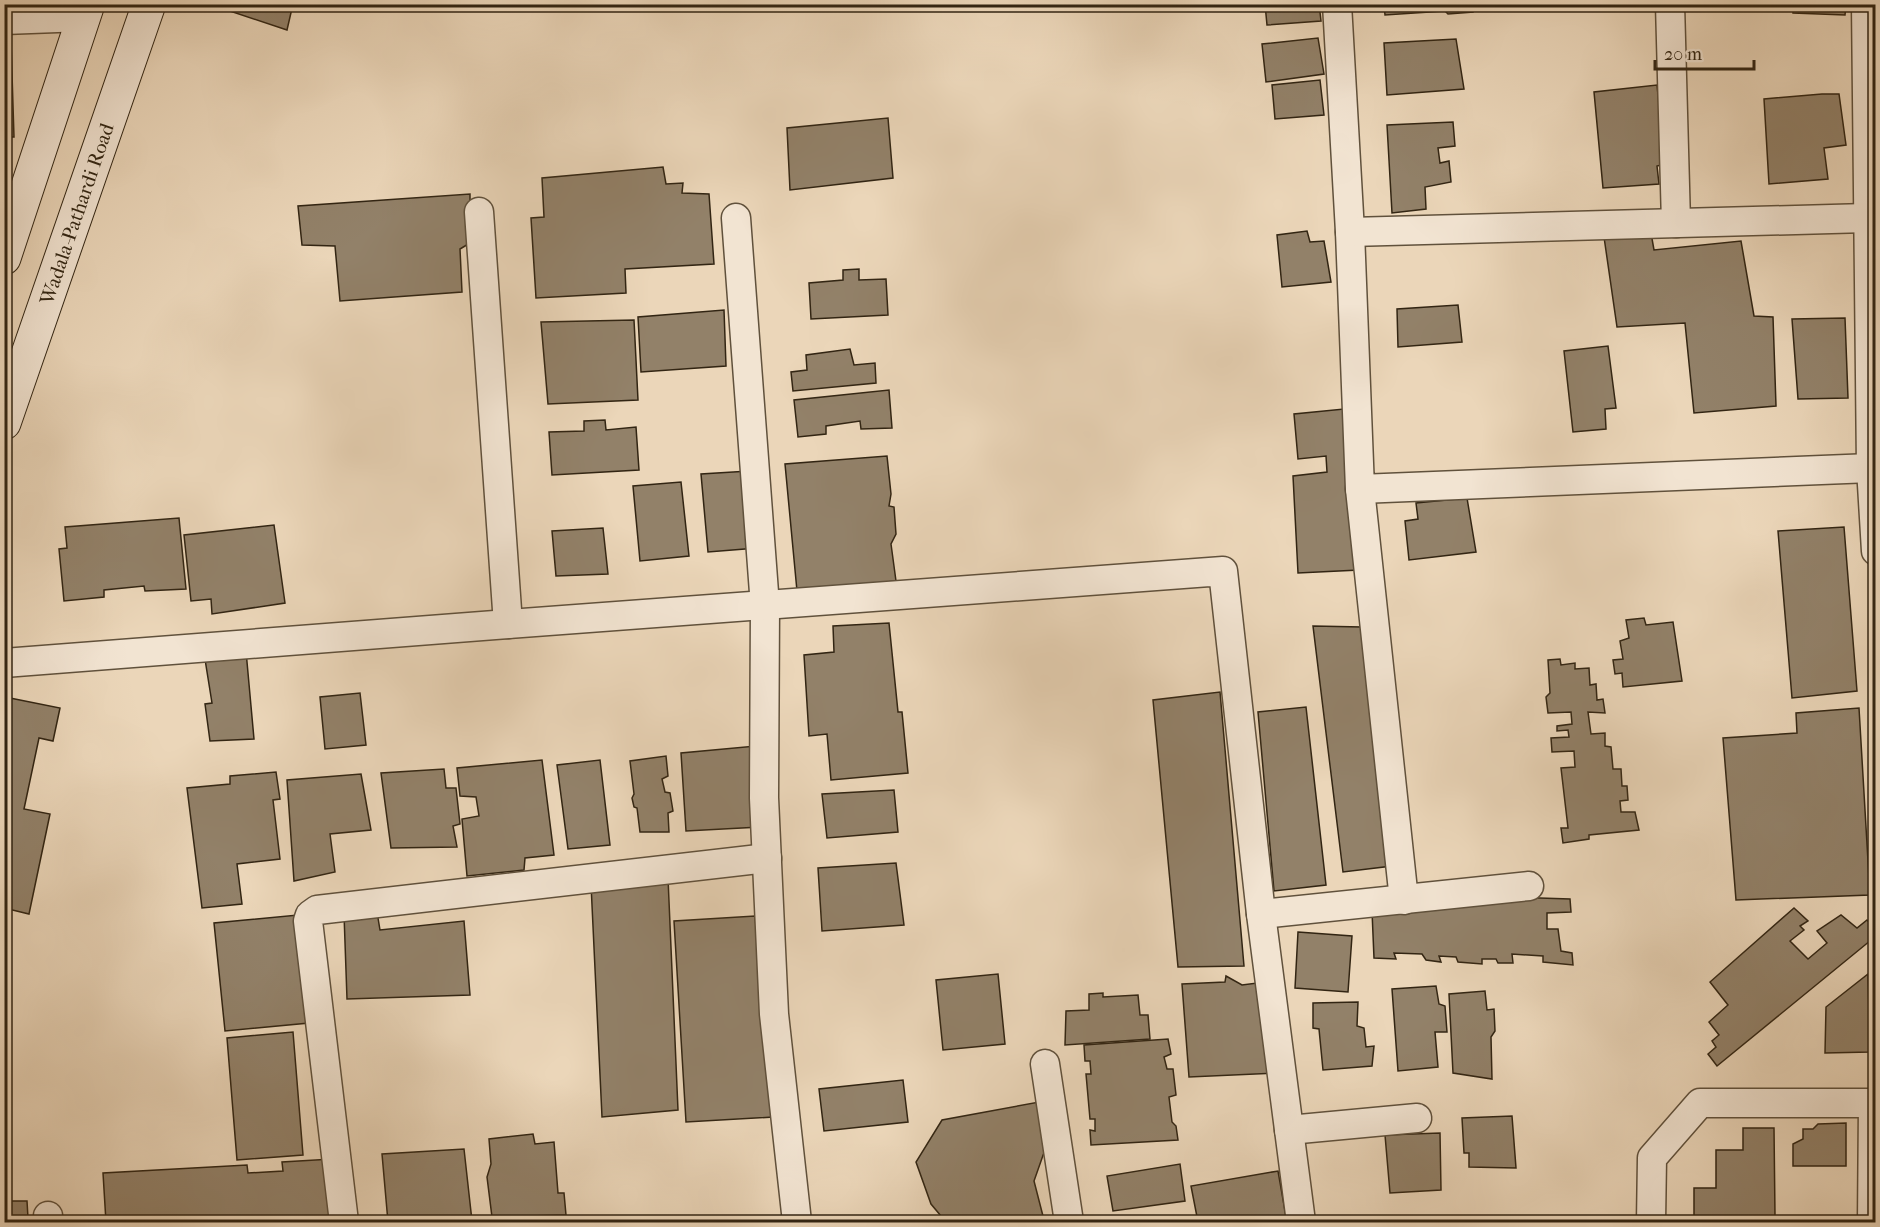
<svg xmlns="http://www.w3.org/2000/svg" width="1880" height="1227" font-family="'IM FELL French Canon',serif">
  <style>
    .building { fill: #928169; stroke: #322513; stroke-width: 1.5 }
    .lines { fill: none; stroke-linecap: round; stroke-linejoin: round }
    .minor-casing { stroke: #60513c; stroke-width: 31 }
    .secondary-casing { stroke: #322513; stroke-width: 35 }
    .minor { stroke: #f2e4d2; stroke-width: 28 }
    .secondary { stroke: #f2e4d2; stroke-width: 33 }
    .labels { text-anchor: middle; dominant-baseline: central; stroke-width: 4.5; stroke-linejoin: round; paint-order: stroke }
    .street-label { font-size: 20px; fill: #322513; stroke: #f2e4d2 }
  </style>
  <rect width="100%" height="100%" fill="#ebd6b9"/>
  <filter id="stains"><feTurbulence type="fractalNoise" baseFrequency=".00333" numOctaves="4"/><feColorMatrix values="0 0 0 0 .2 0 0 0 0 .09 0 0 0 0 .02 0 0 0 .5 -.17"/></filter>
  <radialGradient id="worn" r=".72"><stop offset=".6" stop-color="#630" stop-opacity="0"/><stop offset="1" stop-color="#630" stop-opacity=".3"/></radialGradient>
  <g class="building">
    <path d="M 209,4 L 293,4 L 287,30 Z"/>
    <path d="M 1265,4 L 1319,4 L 1321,21 L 1267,25 Z"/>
    <path d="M 1384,4 L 1472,4 L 1473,12 L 1448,14 L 1445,11 L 1385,15 Z"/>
    <path d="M 1486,4 L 1513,4 L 1513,6 L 1486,8 Z"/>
    <path d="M 1793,4 L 1846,4 L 1845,15 L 1793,13 Z"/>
    <path d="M 4,37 L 11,42 L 14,137 L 4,137 Z"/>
    <path d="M 1318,38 L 1324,74 L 1266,82 L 1262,44 Z"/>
    <path d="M 1456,39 L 1464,89 L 1387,95 L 1384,43 Z"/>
    <path d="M 1320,80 L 1324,115 L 1275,119 L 1272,85 Z"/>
    <path d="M 1657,85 L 1665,164 L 1657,166 L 1659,184 L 1603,188 L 1594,92 Z"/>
    <path d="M 1822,94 L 1839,94 L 1846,145 L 1824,148 L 1828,179 L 1769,184 L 1764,99 Z"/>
    <path d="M 888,118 L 893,178 L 790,190 L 787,128 Z"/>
    <path d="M 1453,122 L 1455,146 L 1438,148 L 1440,163 L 1449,161 L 1451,182 L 1425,187 L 1426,209 L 1392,213 L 1387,125 Z"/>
    <path d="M 663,167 L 666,184 L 683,183 L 682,193 L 709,194 L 714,264 L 625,269 L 626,293 L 536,298 L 531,218 L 544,217 L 542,178 Z"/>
    <path d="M 470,194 L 470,243 L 460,249 L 462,292 L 340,301 L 335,246 L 302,245 L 298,206 Z"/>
    <path d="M 1307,231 L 1310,242 L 1324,241 L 1331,282 L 1282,287 L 1277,235 Z"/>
    <path d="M 1651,233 L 1654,250 L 1741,241 L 1754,316 L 1773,317 L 1776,406 L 1694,413 L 1685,323 L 1617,327 L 1604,237 Z"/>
    <path d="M 859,269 L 859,280 L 886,279 L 888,315 L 811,319 L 809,283 L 843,280 L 843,270 Z"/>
    <path d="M 1458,305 L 1462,342 L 1398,347 L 1397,309 Z"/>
    <path d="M 724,310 L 726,366 L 641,372 L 638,317 Z"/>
    <path d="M 1845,318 L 1848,398 L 1798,399 L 1792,319 Z"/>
    <path d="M 634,320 L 638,400 L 548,404 L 541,322 Z"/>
    <path d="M 1608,346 L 1616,408 L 1605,409 L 1606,429 L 1573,432 L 1564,351 Z"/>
    <path d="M 850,349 L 854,365 L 875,363 L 876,383 L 793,391 L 791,372 L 807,370 L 806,355 Z"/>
    <path d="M 889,390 L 892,428 L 861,429 L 860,421 L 826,426 L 826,434 L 798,437 L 794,400 Z"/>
    <path d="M 1344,409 L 1359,570 L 1298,573 L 1293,476 L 1327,472 L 1326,456 L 1298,459 L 1294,414 Z"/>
    <path d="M 605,420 L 606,430 L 636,427 L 639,470 L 552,475 L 549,432 L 584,431 L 584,421 Z"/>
    <path d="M 887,456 L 891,494 L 889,506 L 894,507 L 896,534 L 891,544 L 896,581 L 797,591 L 785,464 Z"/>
    <path d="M 749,471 L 757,548 L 708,552 L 701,474 Z"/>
    <path d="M 681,482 L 689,556 L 640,561 L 633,486 Z"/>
    <path d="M 1467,498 L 1476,552 L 1409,560 L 1405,521 L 1418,519 L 1416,503 Z"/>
    <path d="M 179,518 L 186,589 L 145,591 L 144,586 L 104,590 L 104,597 L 64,601 L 59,549 L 67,548 L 65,527 Z"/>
    <path d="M 274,525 L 285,603 L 212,614 L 211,599 L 191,601 L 184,535 Z"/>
    <path d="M 1844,527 L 1857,691 L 1792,698 L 1778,531 Z"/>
    <path d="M 603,528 L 608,574 L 556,576 L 552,531 Z"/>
    <path d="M 1644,618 L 1646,625 L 1673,622 L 1682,681 L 1623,687 L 1622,673 L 1615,674 L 1613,660 L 1623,659 L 1620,641 L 1629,638 L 1626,620 Z"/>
    <path d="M 889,623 L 898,712 L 902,712 L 908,773 L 831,780 L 827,734 L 809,736 L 804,655 L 834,652 L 833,626 Z"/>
    <path d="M 1313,626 L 1362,627 L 1392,866 L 1343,872 Z"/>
    <path d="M 246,651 L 254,739 L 210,741 L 205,704 L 212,703 L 204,653 Z"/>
    <path d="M 1560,659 L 1561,665 L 1575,663 L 1575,669 L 1589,668 L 1590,685 L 1596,684 L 1597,700 L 1603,699 L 1605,713 L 1588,712 L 1591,734 L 1605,733 L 1605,746 L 1611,747 L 1613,769 L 1621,769 L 1622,786 L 1627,786 L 1628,800 L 1620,801 L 1621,812 L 1635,812 L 1639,830 L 1589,835 L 1589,839 L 1563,843 L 1561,828 L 1568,828 L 1561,768 L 1575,767 L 1574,751 L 1552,752 L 1551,738 L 1569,737 L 1568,730 L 1557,731 L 1557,726 L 1572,724 L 1571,712 L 1548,713 L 1546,697 L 1550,693 L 1548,660 Z"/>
    <path d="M 1220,692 L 1244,966 L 1178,967 L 1153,700 Z"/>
    <path d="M 360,693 L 366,745 L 325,749 L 320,697 Z"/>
    <path d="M 10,698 L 60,708 L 53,741 L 39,738 L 24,809 L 50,814 L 29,914 L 4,908 L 4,724 Z"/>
    <path d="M 1306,707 L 1326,885 L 1274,891 L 1258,712 Z"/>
    <path d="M 1859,708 L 1870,895 L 1736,900 L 1723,738 L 1797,733 L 1796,713 Z"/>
    <path d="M 756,746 L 760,827 L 686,831 L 681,753 Z"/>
    <path d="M 666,756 L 668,776 L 662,779 L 665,792 L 670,793 L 673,811 L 668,813 L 669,832 L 640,832 L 637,808 L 634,807 L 632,798 L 634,794 L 630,761 Z"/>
    <path d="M 542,760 L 554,855 L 525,858 L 524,870 L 467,876 L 462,819 L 479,816 L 476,797 L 460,796 L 457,768 Z"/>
    <path d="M 600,760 L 610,845 L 568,849 L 557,765 Z"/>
    <path d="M 444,769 L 446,788 L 456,788 L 460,824 L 453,826 L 457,847 L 391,848 L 381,773 Z"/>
    <path d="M 276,772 L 280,799 L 273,800 L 280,859 L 237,864 L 242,904 L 202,908 L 187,788 L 230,784 L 230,776 Z"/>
    <path d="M 361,774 L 371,830 L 330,834 L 335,872 L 294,881 L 287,780 Z"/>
    <path d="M 894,790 L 898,832 L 827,838 L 822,794 Z"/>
    <path d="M 896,863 L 904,925 L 822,931 L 818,868 Z"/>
    <path d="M 668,878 L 678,1110 L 602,1117 L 591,884 Z"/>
    <path d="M 1484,896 L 1570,899 L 1571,912 L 1547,913 L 1547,929 L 1558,929 L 1561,951 L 1572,953 L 1573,965 L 1543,962 L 1543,956 L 1512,954 L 1513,963 L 1498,963 L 1496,959 L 1482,959 L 1482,964 L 1458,962 L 1456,957 L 1439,956 L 1441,962 L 1426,960 L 1422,954 L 1394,953 L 1396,959 L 1374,958 L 1372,911 Z"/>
    <path d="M 1794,908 L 1808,921 L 1800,926 L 1804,930 L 1790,941 L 1808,959 L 1827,943 L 1817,931 L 1841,915 L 1857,928 L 1867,920 L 1876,930 L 1876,936 L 1717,1066 L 1708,1054 L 1716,1047 L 1712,1041 L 1719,1035 L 1709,1022 L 1728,1005 L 1710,982 Z"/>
    <path d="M 377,912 L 380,930 L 464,921 L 470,995 L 347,999 L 344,914 Z"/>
    <path d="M 298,915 L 309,1023 L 225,1031 L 214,923 Z"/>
    <path d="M 755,916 L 773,1117 L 686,1122 L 674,921 Z"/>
    <path d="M 1298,932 L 1352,936 L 1348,992 L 1295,988 Z"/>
    <path d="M 998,974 L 1005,1044 L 943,1050 L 936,980 Z"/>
    <path d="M 1868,974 L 1870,1052 L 1825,1053 L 1826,1007 Z"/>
    <path d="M 1226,976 L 1242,985 L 1265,982 L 1275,1073 L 1189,1077 L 1182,984 L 1225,982 Z"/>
    <path d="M 1436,986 L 1439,1004 L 1445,1006 L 1447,1032 L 1435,1032 L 1438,1067 L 1398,1071 L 1392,989 Z"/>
    <path d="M 1485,991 L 1487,1010 L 1494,1009 L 1495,1031 L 1491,1037 L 1492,1079 L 1453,1073 L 1449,994 Z"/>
    <path d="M 1103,993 L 1103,997 L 1138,995 L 1140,1015 L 1148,1015 L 1150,1039 L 1065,1045 L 1066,1011 L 1089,1010 L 1089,994 Z"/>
    <path d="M 1358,1002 L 1357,1026 L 1364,1028 L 1366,1047 L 1374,1046 L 1372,1066 L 1323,1070 L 1319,1029 L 1313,1028 L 1313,1003 Z"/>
    <path d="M 293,1032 L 303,1155 L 237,1160 L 227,1038 Z"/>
    <path d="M 1168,1039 L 1171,1054 L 1164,1057 L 1167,1069 L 1173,1069 L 1176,1095 L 1169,1097 L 1172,1122 L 1176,1126 L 1178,1140 L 1091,1145 L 1090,1130 L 1095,1131 L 1095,1119 L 1090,1119 L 1086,1074 L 1091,1074 L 1090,1061 L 1085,1061 L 1084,1045 Z"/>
    <path d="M 903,1080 L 908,1122 L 824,1131 L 819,1089 Z"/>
    <path d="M 1039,1102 L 1047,1144 L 1034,1181 L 1044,1220 L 1030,1222 L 946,1222 L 931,1204 L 916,1162 L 942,1120 Z"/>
    <path d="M 1512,1116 L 1516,1168 L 1469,1167 L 1469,1153 L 1464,1153 L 1462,1118 Z"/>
    <path d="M 1846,1123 L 1846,1166 L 1793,1166 L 1793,1144 L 1803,1139 L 1803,1129 L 1813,1129 L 1818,1124 Z"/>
    <path d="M 1743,1128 L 1774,1128 L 1775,1216 L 1694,1216 L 1694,1188 L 1716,1188 L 1716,1150 L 1743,1150 Z"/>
    <path d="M 1440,1133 L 1441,1190 L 1390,1193 L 1385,1135 Z"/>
    <path d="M 533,1134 L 535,1144 L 554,1142 L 558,1193 L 564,1193 L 566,1215 L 492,1217 L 487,1177 L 491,1164 L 489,1139 Z"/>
    <path d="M 464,1149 L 472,1221 L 388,1222 L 382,1154 Z"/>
    <path d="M 332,1159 L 335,1222 L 106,1222 L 103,1173 L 247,1165 L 248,1173 L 283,1171 L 282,1162 Z"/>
    <path d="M 1180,1164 L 1185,1201 L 1113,1211 L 1107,1176 Z"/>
    <path d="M 1278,1171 L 1287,1222 L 1198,1222 L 1191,1186 Z"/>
    <path d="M 8,1181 L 9,1201 L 27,1201 L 28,1218 L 4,1219 L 4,1182 Z"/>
    <path d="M 1196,1216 L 1197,1222 L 1157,1222 Z"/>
  </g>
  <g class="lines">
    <g class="minor-casing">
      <g id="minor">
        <path d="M 1337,4 L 1350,232 L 1360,489 L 1871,468"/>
        <path d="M 1670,4 L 1676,223"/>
        <path d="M 1866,4 L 1871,468 L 1876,551"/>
        <path d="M 4,20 L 84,17"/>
        <path d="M 479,212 L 508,624"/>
        <path d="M 736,218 L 765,606 L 764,798 L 774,1014 L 797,1222"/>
        <path d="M 1350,232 L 1867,218"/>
        <path d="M 1360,489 L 1404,900"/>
        <path d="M 4,663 L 508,624 L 1223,571 L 1261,914 L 1301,1222"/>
        <path d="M 1261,914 L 1529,886"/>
        <path d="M 1045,1064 L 1069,1222"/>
        <path d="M 1289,1130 L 1417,1118"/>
        <path d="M 48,1216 L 48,1222"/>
        <path d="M 344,1222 L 308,921 L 310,915 L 317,910 L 767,858"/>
        <path d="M 1651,1222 L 1652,1158 L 1700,1103 L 1876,1103"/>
        <path d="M 1872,1222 L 1873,1103"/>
      </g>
    </g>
    <g class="secondary-casing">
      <g id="secondary">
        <path d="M 4,258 L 88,4"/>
        <path d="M 4,423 L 149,4"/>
      </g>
    </g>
    <use href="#minor" class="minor"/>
    <use href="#secondary" class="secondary"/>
  </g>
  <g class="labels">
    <g class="street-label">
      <text transform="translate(77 214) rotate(-71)">Wadala-Pathardi Road</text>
    </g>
  </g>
  <rect width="1880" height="1227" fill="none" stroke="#ebd6b9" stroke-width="24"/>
  <rect x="6" y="6" width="1868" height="1215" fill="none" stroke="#322513" stroke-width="3"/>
  <rect x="12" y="12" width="1856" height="1203" fill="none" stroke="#322513" stroke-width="1.5"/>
  <path d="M1655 60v9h99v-9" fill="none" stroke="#322513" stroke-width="3"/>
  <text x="1664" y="60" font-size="18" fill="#322513" stroke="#f2e4d2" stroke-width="4.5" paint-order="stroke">20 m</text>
  <rect width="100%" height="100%" filter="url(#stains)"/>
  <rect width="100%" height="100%" fill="url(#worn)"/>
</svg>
